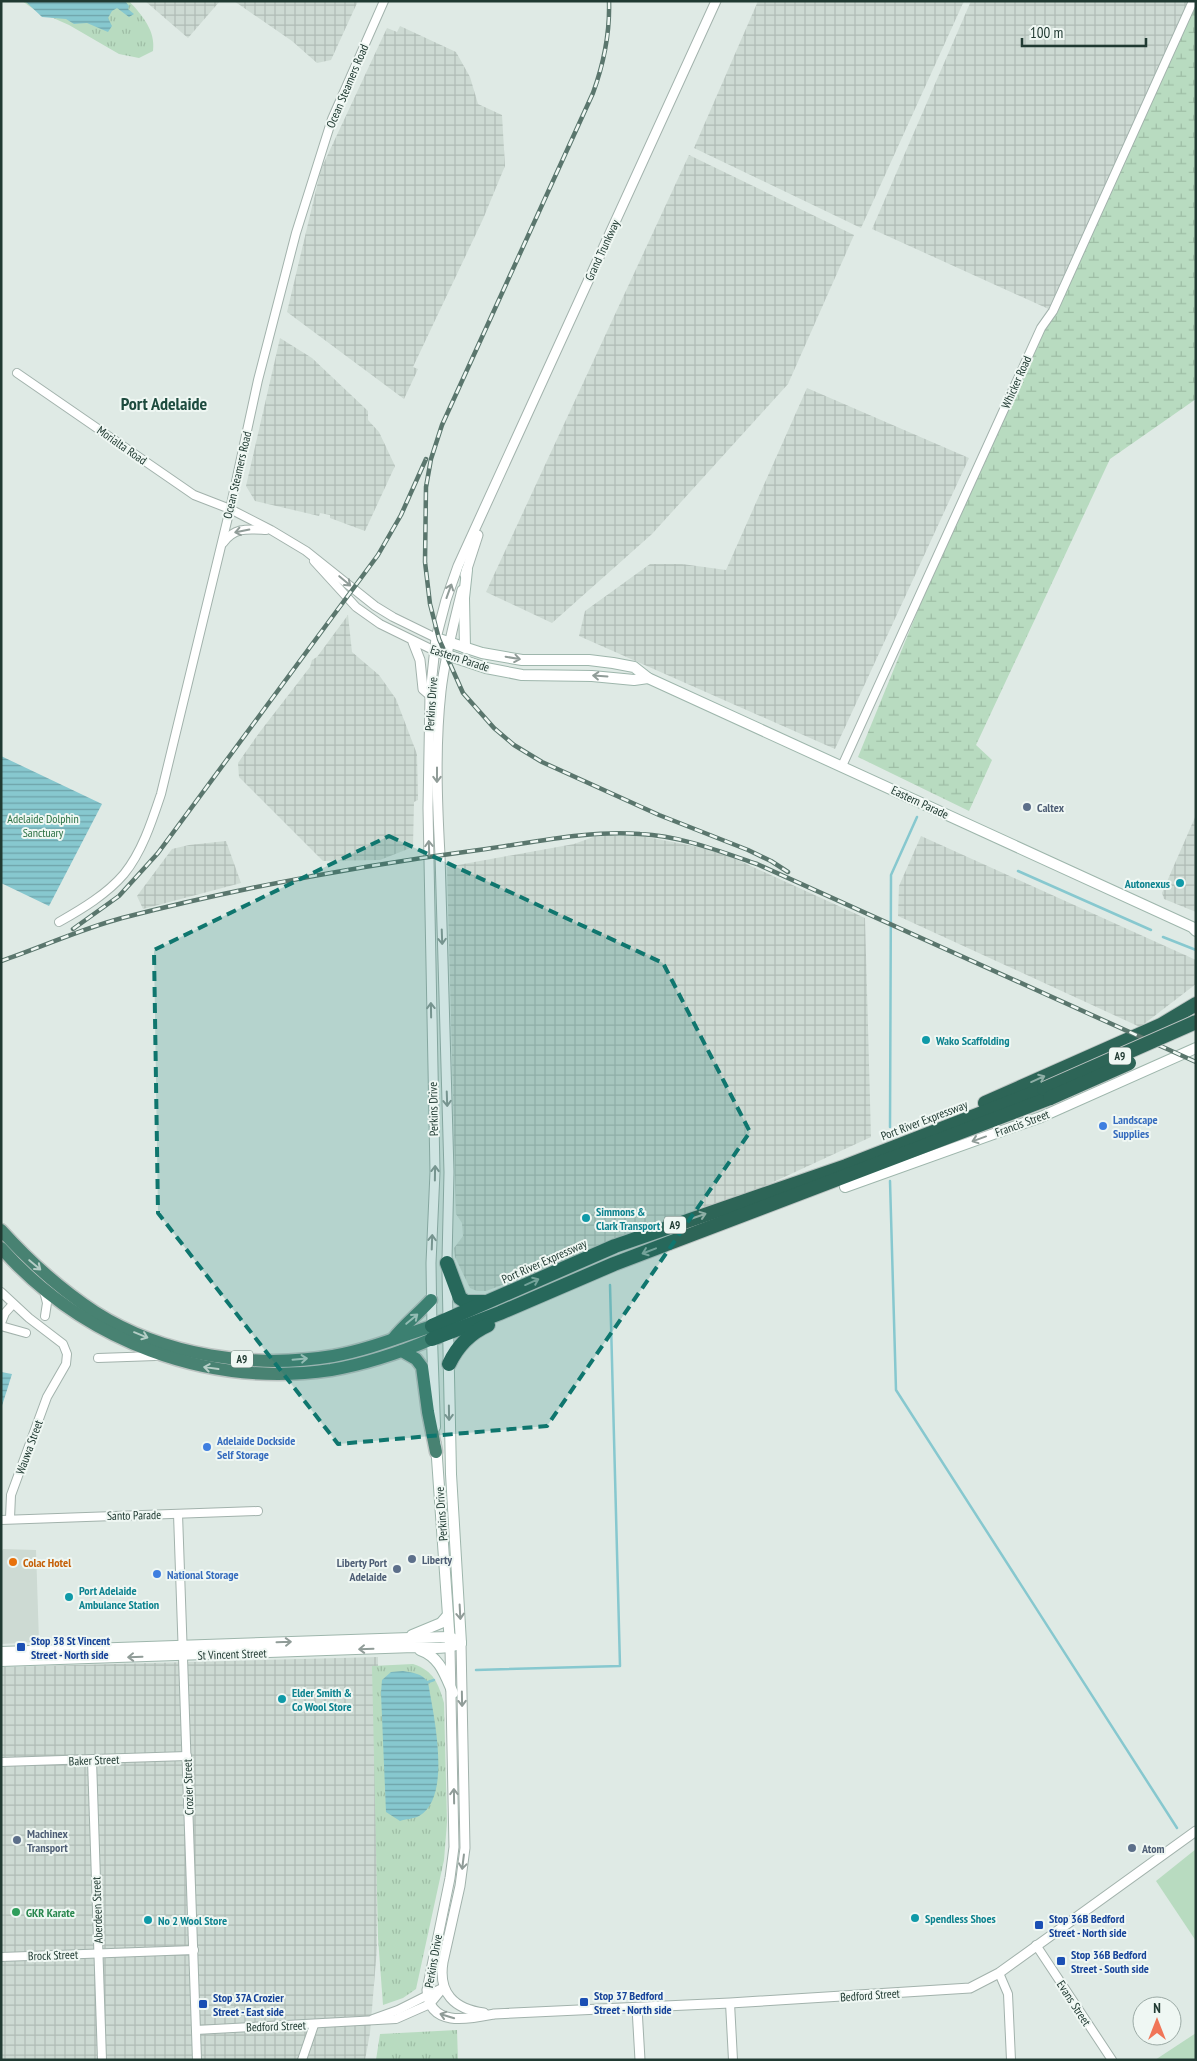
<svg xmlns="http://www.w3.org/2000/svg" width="1197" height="2061" font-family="'PT Sans Narrow',sans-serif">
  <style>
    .built { fill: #cddad3 }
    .industrial { fill: url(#industrial-grid) }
    .grass { fill: #b8dbc0 }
    .wetland { fill: url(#wetland-marsh) }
    .park { fill: url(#park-tufts) }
    .water { fill: url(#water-rules) }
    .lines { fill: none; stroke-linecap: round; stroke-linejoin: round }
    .stream { stroke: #87c8cf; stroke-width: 2.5 }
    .minor-casing { stroke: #a2b2ac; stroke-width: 10 }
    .tertiary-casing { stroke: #a2b2ac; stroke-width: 11 }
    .secondary-casing { stroke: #9eb6ac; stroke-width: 12 }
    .trunk-casing { stroke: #bcc4c2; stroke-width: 15 }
    .motorway-casing { stroke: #bcc4c2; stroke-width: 16 }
    .minor { stroke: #fff; stroke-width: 8 }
    .tertiary { stroke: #fff; stroke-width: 9 }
    .secondary { stroke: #fff; stroke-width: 10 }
    .trunk { stroke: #488272; stroke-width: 12 }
    .motorway { stroke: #2d6557; stroke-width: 14 }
    .rail-casing { stroke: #5a766d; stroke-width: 4.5 }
    .rail { stroke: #eff7f3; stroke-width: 2.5; stroke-dasharray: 8; stroke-linecap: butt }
    .motorway-bridge-casing { stroke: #bcc4c2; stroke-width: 16; stroke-linecap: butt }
    .motorway-bridge { stroke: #2d6557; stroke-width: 14 }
    .oneway { stroke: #909c98 }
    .oneway2 { stroke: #8eaea5 }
    .oneway3 { stroke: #b5cec6 }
    .marked { fill: #0f766e; fill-opacity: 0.2; stroke: #0f766e; stroke-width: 4; stroke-dasharray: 10 6; stroke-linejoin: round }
    .service-dot { fill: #5c6f8a; stroke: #eff7f3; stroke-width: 2 }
    .culture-dot { fill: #0f9aa8; stroke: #eff7f3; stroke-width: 2 }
    .shop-dot { fill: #3f7fe0; stroke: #eff7f3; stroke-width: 2 }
    .food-dot { fill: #e8710a; stroke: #eff7f3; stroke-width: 2 }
    .transit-dot { fill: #1a4fb4; stroke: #eff7f3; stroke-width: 2 }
    .leisure-dot { fill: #2e9e5b; stroke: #eff7f3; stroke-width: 2 }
    .labels { text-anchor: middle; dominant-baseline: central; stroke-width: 4; stroke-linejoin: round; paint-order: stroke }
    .shield { fill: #eff7f3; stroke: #5e736c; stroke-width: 1 }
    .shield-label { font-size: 11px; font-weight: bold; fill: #203a32 }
    .street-label { font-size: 12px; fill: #203a32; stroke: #eff7f3 }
    .service-label { font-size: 12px; font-weight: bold; fill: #4e5e75; stroke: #eff7f3; text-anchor: start }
    .park-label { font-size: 12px; fill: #2b7042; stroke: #eff7f3 }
    .culture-label { font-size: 12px; font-weight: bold; fill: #0d838f; stroke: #eff7f3; text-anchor: start }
    .shop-label { font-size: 12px; font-weight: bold; fill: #366cbe; stroke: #eff7f3; text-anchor: start }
    .food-label { font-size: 12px; font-weight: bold; fill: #c56008; stroke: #eff7f3; text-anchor: start }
    .transit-label { font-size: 12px; font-weight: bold; fill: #164399; stroke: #eff7f3; text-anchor: start }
    .leisure-label { font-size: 12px; font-weight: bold; fill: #27864d; stroke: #eff7f3; text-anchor: start }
    .district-label { font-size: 18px; font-weight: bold; fill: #1d4b3e; stroke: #eff7f3 }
  </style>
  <defs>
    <pattern id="industrial-grid" width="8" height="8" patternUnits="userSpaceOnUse" patternTransform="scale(1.25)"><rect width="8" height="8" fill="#cddad3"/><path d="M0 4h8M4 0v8" fill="none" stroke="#b0bcb6"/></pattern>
    <pattern id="wetland-marsh" width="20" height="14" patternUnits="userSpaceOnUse" patternTransform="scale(1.25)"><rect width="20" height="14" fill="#b8dbc0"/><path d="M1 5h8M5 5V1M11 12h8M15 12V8" fill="none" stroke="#9ebda5"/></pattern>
    <pattern id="park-tufts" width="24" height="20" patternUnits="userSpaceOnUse" patternTransform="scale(1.25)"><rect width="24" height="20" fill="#b8dbc0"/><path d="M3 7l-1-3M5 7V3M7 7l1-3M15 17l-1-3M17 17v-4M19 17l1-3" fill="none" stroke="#9ebda5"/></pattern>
    <pattern id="water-rules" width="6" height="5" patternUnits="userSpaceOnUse" patternTransform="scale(1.25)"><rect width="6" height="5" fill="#87c8cf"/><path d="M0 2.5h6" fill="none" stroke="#6ea3a9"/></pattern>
  </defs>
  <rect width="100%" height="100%" fill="#dfeae5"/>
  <path class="built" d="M 3,1549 L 36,1550 L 39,1642 L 1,1644 L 1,1553 Z"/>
  <g class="industrial">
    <path d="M 145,1 L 220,1 L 188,38 Z"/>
    <path d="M 234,1 L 358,1 L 331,60 L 317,63 L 292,41 Z"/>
    <path d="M 758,1 L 964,1 L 861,228 L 694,148 Z"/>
    <path d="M 971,1 L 1193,1 L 1053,311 L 872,229 Z"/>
    <path d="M 400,26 L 456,52 L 470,77 L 478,104 L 502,115 L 505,166 L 483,219 L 413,367 L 418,369 L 404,399 L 287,312 L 321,169 L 387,28 L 397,32 Z"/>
    <path d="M 689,155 L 854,235 L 788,384 L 652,534 L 552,623 L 486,592 Z"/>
    <path d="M 280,338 L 312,358 L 368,411 L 368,420 L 379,432 L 395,466 L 365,531 L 330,518 L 330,515 L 320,513 L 319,516 L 255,501 L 246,486 Z"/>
    <path d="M 807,388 L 969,458 L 835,749 L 579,636 L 585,611 L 650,564 L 682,564 L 726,570 Z"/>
    <path d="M 348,615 L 352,652 L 379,675 L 396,699 L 417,754 L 418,800 L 414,802 L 413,847 L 380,860 L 323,861 L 239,777 L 238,763 L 259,733 L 310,667 L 312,660 L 317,657 Z"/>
    <path d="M 1196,815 L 1196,912 L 1164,899 L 1162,893 Z"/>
    <path d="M 596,836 L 642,836 L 698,847 L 729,856 L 865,918 L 871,1137 L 754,1191 L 486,1291 L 477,1291 L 470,1288 L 455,1257 L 454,1248 L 463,1236 L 462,1223 L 456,1214 L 447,867 L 574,844 Z"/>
    <path d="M 921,836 L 1196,960 L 1196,984 L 1140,1027 L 898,916 L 899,886 Z"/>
    <path d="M 226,841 L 241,883 L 143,909 L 137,896 L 172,849 L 189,845 Z"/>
    <path d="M 378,1657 L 377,1948 L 370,2033 L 365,2060 L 1,2060 L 1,1667 Z"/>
  </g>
  <g class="grass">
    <path d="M 1196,1849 L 1196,1941 L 1156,1881 Z"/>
    <path d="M 1196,2033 L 1196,2060 L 1155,2060 Z"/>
  </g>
  <path class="wetland" d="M 1196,1 L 1196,399 L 1110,459 L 976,745 L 992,760 L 969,811 L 858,757 L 967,490 Z"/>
  <g class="park">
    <path d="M 22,1 L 129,1 C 142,15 156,31 153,51 L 139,58 L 119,54 L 69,25 L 35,10 Z"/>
    <path d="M 413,1664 C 434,1671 438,1683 444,1703 L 447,1822 L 444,1860 L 416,1989 L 403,1998 L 383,2005 L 378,1938 L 372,1666 Z"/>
    <path d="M 457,2030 L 458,2060 L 376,2060 L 380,2034 Z"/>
  </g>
  <g class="water">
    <path d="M 25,1 L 125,1 L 129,6 L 128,9 L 134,14 L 129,17 L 117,8 L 112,11 L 108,18 L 112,26 L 108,32 L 87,23 L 74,24 L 66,19 L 42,17 Z"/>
    <path d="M 1,756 L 102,804 L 49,906 L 1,883 Z"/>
    <path d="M 1,1372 L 12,1374 L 1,1409 Z"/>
    <path d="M 403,1671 C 414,1673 421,1673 428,1682 C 433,1713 453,1797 419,1816 C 414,1819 405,1819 400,1821 L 386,1812 L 381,1693 L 382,1680 L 391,1672 Z"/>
  </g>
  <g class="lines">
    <g class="stream">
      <path d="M 1018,871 L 1151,930"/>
      <path d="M 1163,937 L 1196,950"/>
      <path d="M 890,1127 L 891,875 L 917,817"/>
      <path d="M 890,1181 L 896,1390 L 1177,1828"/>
      <path d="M 476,1670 L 620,1666 L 610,1285"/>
      <path d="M 428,1682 L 434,1680"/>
    </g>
    <g class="minor-casing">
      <g id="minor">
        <path d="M 17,373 L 194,495 L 230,509 L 271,530 L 306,551 L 375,606 L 393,617 L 436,638"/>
        <path d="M 223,543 C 235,527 247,529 266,530"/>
        <path d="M 314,561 L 356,607 L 380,624 L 435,651"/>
        <path d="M 842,766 L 1041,328 L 1053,311 L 1193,1"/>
        <path d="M 59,922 C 82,909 107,894 124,874 C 142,852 152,821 161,794 L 230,509 L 258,380 L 296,233 L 332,119 L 384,1"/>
        <path d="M 44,1291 L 47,1303 L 45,1316"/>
        <path d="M 1,1292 L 29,1318 L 63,1344 L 67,1354 L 66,1364 L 47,1397 L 11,1495 L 10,1518"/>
        <path d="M 1,1323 L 5,1313 L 13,1304"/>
        <path d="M 1,1326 L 26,1333"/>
        <path d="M 98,1358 L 156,1356"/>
        <path d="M 178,1514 L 197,2060"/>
        <path d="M 1,1520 L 258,1511"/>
        <path d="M 92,1760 L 102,2060"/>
        <path d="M 1,1762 L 187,1756"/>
        <path d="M 1036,1945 L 1112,2060"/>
        <path d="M 1,1957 L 194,1950"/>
        <path d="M 999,1973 L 1008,1994 L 1011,2060"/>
        <path d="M 730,2003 L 733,2060"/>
        <path d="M 373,2019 L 398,2010 L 442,1988"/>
        <path d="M 196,2030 L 396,2019 L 430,2004 L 444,1987"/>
        <path d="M 302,2060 L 314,2025"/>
      </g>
    </g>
    <g class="tertiary-casing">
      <g id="tertiary">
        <path d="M 465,575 L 478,535"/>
        <path d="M 413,642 L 420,660 L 423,689 L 430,695"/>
        <path d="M 447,1260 L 449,1172 L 440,855 C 437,800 435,746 441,691 C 445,656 454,623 462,590"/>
        <path d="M 447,1273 L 448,1320"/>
        <path d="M 432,1329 L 431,1263 L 435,1172 L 428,808 L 430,695 L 436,638 L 446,600 L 458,566 L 716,1"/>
        <path d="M 461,1643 L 465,1848 L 460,1886 L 443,1962 C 438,1993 454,2009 484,2013"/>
        <path d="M 450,1648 L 454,1847 L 450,1878 L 427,1990 C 429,2028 469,2019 494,2014 L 730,2003 L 970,1988 L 999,1973 L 1196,1831"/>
        <path d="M 637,2008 L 640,2060"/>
      </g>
    </g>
    <g class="secondary-casing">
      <g id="secondary">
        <path d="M 436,638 L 482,653 L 522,660 L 589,660 L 613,663 L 634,667 L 648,678 L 1192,927 L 1196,931"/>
        <path d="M 465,648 L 464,598 L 467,570"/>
        <path d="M 435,651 L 486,668 L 522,675 L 592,676 L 634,680 L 648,678"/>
        <path d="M 845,1187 L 1041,1117 L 1196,1048"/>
        <path d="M 448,1326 L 451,1474 L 461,1643"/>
        <path d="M 432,1339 L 435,1427"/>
        <path d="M 436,1444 L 450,1644"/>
        <path d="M 412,1635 L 441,1623 L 448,1615"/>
        <path d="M 420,1650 C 440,1657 445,1675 453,1693"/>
        <path d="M 1,1652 L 410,1638 L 450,1637 L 461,1643"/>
        <path d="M 1,1661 L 414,1647 C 431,1648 446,1650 461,1643"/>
      </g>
    </g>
    <g class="trunk-casing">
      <g id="trunk">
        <path d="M 1,1230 C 29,1261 60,1289 95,1312 C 164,1356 254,1369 333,1356 C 367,1350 399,1337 432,1326"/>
        <path d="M 1,1248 C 84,1341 207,1388 331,1370 C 366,1364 399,1353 432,1339"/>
        <path d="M 393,1339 C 404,1325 418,1314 431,1300"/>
        <path d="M 402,1351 L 416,1359 L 422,1367 L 428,1412 L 436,1452"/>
      </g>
    </g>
    <g class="motorway-casing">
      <g id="motorway">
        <path d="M 985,1103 L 1161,1025 L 1196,1004"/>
        <path d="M 447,1263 L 460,1298 L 466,1302 L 484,1302"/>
        <path d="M 432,1326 L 615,1246 L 846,1166 L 1044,1089"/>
        <path d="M 432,1339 L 500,1313 L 614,1264 L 1050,1098"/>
        <path d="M 449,1364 C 457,1347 470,1333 488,1325"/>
      </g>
    </g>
    <use href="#minor" class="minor"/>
    <use href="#tertiary" class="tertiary"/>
    <use href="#secondary" class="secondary"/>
    <use href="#trunk" class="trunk"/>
    <use href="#motorway" class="motorway"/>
    <g class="rail-casing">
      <g id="rail">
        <path d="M 609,1 C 610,33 604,63 593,93 L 442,425 L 431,459 L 426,487 L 425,562 L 430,604 L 439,639 L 463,693 L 494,728 L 514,745 L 542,762 L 659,815 L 748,850 L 771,861 L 788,872"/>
        <path d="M 73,929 L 119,896 L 158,853 L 378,555 L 401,515 L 426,459"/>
        <path d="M 1,961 C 42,947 81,929 122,918 C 242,887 364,865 486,849 C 535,842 591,830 640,834 C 681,836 719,851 757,864 L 1196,1062"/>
      </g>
    </g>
    <use href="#rail" class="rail"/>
    <g class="motorway-bridge-casing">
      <g id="motorway-bridge">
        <path d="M 1044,1089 L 1196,1022"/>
        <path d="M 1050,1098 L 1129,1063"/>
      </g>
    </g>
    <use href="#motorway-bridge" class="motorway-bridge"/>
  </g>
  <defs><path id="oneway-shaft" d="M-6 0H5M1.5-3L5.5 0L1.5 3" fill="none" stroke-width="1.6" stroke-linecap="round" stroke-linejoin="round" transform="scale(1.25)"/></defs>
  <g class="oneway">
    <use href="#oneway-shaft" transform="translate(242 531) rotate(169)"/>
    <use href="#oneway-shaft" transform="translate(345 581) rotate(40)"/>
    <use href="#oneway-shaft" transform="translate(449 591) rotate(-70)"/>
    <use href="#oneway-shaft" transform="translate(513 658) rotate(10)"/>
    <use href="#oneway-shaft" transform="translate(600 676) rotate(-176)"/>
    <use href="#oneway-shaft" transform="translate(437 775) rotate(90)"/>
    <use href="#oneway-shaft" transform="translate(429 848) rotate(-92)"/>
    <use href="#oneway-shaft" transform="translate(442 937) rotate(88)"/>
    <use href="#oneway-shaft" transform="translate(431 1010) rotate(-91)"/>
    <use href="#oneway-shaft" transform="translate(447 1099) rotate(88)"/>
    <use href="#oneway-shaft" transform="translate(979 1139) rotate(160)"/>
    <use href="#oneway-shaft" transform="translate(435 1173) rotate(-89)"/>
    <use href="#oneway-shaft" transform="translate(432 1242) rotate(-88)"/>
    <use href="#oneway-shaft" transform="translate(449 1413) rotate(89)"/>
    <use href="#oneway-shaft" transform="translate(460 1612) rotate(87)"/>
    <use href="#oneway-shaft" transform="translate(284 1642) rotate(-2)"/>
    <use href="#oneway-shaft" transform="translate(366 1649) rotate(178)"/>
    <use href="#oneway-shaft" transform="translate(135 1657) rotate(178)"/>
    <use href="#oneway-shaft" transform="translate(462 1699) rotate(89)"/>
    <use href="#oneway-shaft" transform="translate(454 1796) rotate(-91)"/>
    <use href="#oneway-shaft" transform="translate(463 1862) rotate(97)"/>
    <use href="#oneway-shaft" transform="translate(447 2016) rotate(-163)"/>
  </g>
  <g class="oneway2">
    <use href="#oneway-shaft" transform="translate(1038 1079) rotate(-24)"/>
    <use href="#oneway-shaft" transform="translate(699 1216) rotate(-19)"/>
    <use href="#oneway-shaft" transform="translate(649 1251) rotate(159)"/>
    <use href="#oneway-shaft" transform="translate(532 1282) rotate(-24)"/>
  </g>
  <g class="oneway3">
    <use href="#oneway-shaft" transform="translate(35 1265) rotate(40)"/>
    <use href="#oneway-shaft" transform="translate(412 1319) rotate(-40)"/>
    <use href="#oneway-shaft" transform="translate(141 1335) rotate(22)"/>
    <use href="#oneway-shaft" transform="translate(300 1359) rotate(-5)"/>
    <use href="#oneway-shaft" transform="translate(211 1368) rotate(-172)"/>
  </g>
  <path class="marked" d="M 389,836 L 663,963 L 750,1132 L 547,1426 L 338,1444 L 158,1213 L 154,950 Z"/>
  <g class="service-dot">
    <circle cx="1027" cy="807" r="5"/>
    <circle cx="412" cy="1559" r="5"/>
    <circle cx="397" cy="1569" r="5"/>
    <circle cx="17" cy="1840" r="5"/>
    <circle cx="1132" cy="1848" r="5"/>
  </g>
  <g class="culture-dot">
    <circle cx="1180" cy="883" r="5"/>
    <circle cx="926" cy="1040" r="5"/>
    <circle cx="586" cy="1218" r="5"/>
    <circle cx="69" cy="1597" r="5"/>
    <circle cx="282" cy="1699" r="5"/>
    <circle cx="915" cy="1918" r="5"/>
    <circle cx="148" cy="1920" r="5"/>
  </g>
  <g class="shop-dot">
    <circle cx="1103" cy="1126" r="5"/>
    <circle cx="207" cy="1447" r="5"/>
    <circle cx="157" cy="1574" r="5"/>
  </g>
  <circle class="food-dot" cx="13" cy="1562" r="5"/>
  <g class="transit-dot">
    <rect x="16" y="1642" width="10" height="10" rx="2.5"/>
    <rect x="1034" y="1920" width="10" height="10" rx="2.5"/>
    <rect x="1056" y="1956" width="10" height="10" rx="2.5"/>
    <rect x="579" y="1997" width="10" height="10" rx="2.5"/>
    <rect x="198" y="1999" width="10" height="10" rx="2.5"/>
  </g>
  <circle class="leisure-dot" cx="16" cy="1912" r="5"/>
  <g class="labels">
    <g class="shield">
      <rect x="1109" y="1047.5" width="22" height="17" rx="4"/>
      <rect x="664" y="1216.5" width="22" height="17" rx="4"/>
      <rect x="231" y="1350.5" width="22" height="17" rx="4"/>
    </g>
    <g class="shield-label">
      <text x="1120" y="1056">A9</text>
      <text x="675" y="1225">A9</text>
      <text x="242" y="1359">A9</text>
    </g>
    <g class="street-label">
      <text transform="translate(347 86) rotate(-67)">Ocean Steamers Road</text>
      <text transform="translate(602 250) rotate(-65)">Grand Trunkway</text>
      <text transform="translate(1016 382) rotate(-66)">Whicker Road</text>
      <text transform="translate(122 445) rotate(35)">Morialta Road</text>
      <text transform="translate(237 475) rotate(-77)">Ocean Steamers Road</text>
      <text transform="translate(460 658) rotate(18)">Eastern Parade</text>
      <text transform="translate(431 704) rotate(-86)">Perkins Drive</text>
      <text transform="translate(920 802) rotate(25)">Eastern Parade</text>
      <text transform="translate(433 1109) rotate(-91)">Perkins Drive</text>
      <text transform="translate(924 1120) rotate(-21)">Port River Expressway</text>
      <text transform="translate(1022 1123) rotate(-20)">Francis Street</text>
      <text transform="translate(544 1261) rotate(-24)">Port River Expressway</text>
      <text transform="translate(29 1447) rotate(-70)">Wauwa Street</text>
      <text transform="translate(441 1514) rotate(-94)">Perkins Drive</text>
      <text transform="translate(134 1515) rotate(-1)">Santo Parade</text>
      <text transform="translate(232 1654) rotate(-2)">St Vincent Street</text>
      <text transform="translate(94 1760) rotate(-2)">Baker Street</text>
      <text transform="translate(188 1787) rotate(-92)">Crozier Street</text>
      <text transform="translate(97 1910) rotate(-92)">Aberdeen Street</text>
      <text transform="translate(53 1955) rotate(-2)">Brock Street</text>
      <text transform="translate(433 1961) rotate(-80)">Perkins Drive</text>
      <text transform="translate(870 1995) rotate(-4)">Bedford Street</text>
      <text transform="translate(1074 2003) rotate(57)">Evans Street</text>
      <text transform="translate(276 2026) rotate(-2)">Bedford Street</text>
    </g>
    <g class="service-label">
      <text x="1037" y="807">Caltex</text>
      <text x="422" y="1559">Liberty</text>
      <text x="387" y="1562" text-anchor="end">Liberty Port<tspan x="387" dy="14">Adelaide</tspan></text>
      <text x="27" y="1833">Machinex<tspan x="27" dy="14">Transport</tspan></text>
      <text x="1142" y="1848">Atom</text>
    </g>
    <g class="park-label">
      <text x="43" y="818">Adelaide Dolphin<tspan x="43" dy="14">Sanctuary</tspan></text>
    </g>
    <g class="culture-label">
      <text x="1170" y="883" text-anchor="end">Autonexus</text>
      <text x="936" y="1040">Wako Scaffolding</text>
      <text x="596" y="1211">Simmons &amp;<tspan x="596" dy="14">Clark Transport</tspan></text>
      <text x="79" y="1590">Port Adelaide<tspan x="79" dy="14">Ambulance Station</tspan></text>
      <text x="292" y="1692">Elder Smith &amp;<tspan x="292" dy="14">Co Wool Store</tspan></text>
      <text x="925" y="1918">Spendless Shoes</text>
      <text x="158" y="1920">No 2 Wool Store</text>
    </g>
    <g class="shop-label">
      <text x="1113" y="1119">Landscape<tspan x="1113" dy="14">Supplies</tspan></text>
      <text x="217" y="1440">Adelaide Dockside<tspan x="217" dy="14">Self Storage</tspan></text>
      <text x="167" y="1574">National Storage</text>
    </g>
    <g class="food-label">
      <text x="23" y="1562">Colac Hotel</text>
    </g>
    <g class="transit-label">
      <text x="31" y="1640">Stop 38 St Vincent<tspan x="31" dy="14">Street - North side</tspan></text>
      <text x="1049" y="1918">Stop 36B Bedford<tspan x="1049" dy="14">Street - North side</tspan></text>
      <text x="1071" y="1954">Stop 36B Bedford<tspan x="1071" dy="14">Street - South side</tspan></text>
      <text x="594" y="1995">Stop 37 Bedford<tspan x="594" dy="14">Street - North side</tspan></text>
      <text x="213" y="1997">Stop 37A Crozier<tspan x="213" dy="14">Street - East side</tspan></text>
    </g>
    <g class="leisure-label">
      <text x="26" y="1912">GKR Karate</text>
    </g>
    <g class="district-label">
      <text x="164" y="403">Port Adelaide</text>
    </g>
  </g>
  <rect width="1197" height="2061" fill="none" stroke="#203a32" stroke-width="5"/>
  <g transform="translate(1157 2021)"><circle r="24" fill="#eff7f3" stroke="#9caba6"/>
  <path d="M0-4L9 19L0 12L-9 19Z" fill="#f07557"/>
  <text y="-8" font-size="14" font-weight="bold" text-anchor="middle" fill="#203a32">N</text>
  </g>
  <path d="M1022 38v8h124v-8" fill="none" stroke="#203a32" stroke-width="2.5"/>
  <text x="1030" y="38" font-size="15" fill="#203a32" stroke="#eff7f3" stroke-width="4" paint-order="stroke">100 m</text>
</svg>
